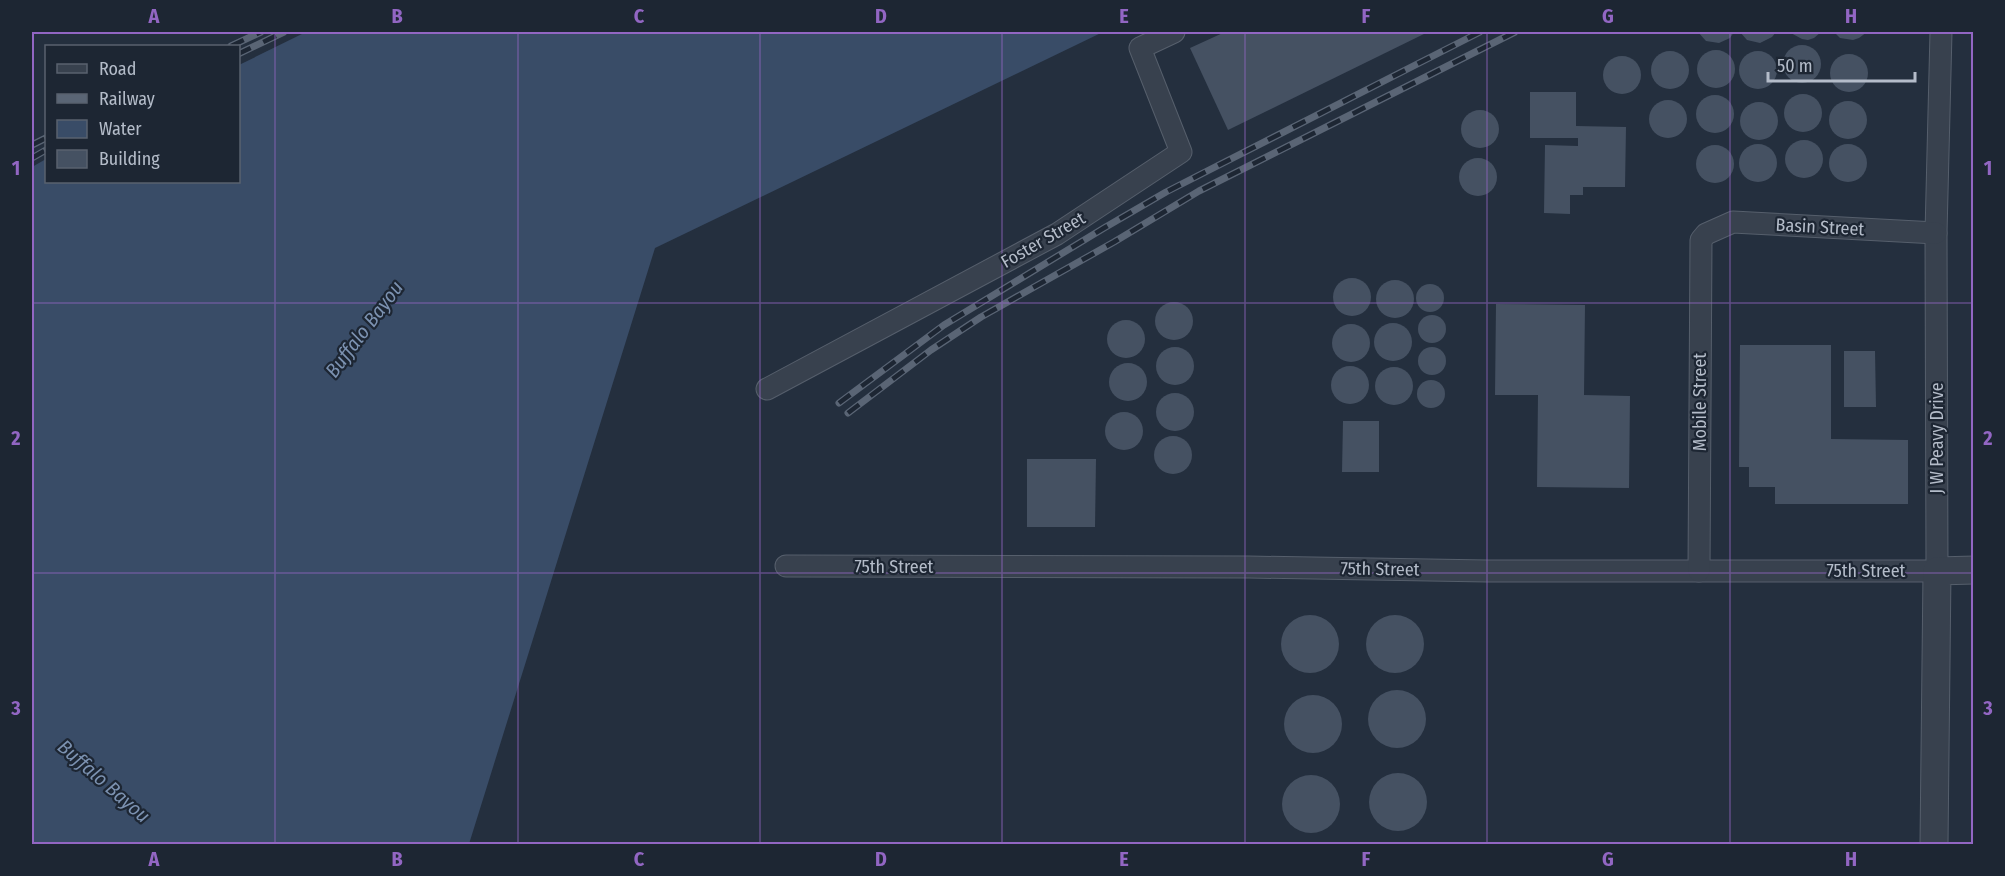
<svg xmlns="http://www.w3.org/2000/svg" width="2005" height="876" font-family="'Fira Sans Condensed',sans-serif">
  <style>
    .water { fill: #394c67 }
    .building { fill: #455162 }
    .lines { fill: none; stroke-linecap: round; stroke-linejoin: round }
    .minor-casing { stroke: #565f6c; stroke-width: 23 }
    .tertiary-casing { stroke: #565f6c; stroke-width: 29 }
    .minor { stroke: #38414e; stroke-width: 21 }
    .tertiary { stroke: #38414e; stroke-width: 27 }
    .rail-casing { stroke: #5a6575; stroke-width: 7 }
    .rail { stroke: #1d2633; stroke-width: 4.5; stroke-dasharray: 14; stroke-linecap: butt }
    .grid { fill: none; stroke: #9266c3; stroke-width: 1.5; stroke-opacity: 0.55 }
    .labels { text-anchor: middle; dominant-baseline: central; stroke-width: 4.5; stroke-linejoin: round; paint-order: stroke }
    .street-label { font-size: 18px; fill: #b4bcc9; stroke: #1d2633 }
    .water-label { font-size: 20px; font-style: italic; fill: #7c92b1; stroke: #1d2633 }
    .neatline { fill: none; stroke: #9266c3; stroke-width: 2 }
    .grid-label { font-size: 20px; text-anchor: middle; font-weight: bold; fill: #9266c3 }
  </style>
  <rect width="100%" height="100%" fill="#242f3e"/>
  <path class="water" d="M 306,32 L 1103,32 L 655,248 L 469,844 L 32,844 L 32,167 L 46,159 L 46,182 L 238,182 L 239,65 Z"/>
  <g class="building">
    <path d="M 1225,32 L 1428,32 L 1228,130 L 1190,48 Z"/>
    <path d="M 1698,32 L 1734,32 L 1730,38 L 1719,43 L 1706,41 Z"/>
    <path d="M 1740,32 L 1776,32 L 1772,37 L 1760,43 L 1747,40 Z"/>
    <path d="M 1789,32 L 1821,32 L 1814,38 L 1808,40 L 1802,39 Z"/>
    <path d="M 1834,32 L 1867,32 L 1859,38 L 1853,40 L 1840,38 Z"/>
    <circle cx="1802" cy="64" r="19"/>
    <circle cx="1716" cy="69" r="19"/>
    <circle cx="1758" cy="70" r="19"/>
    <circle cx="1670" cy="70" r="19"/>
    <circle cx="1849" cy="73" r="19"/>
    <circle cx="1622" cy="75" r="19"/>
    <path d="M 1530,92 L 1576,92 L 1576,126 L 1626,127 L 1625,187 L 1583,187 L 1583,195 L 1570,195 L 1570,214 L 1544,213 L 1545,145 L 1578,146 L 1578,138 L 1530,138 Z"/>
    <circle cx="1803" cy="113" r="19"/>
    <circle cx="1715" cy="114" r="19"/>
    <circle cx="1668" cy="119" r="19"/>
    <circle cx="1848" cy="120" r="19"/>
    <circle cx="1759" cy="121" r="19"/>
    <circle cx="1480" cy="129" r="19"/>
    <circle cx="1804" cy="159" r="19"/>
    <circle cx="1758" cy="163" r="19"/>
    <circle cx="1848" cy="163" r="19"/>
    <circle cx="1715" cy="164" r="19"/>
    <circle cx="1478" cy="177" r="19"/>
    <circle cx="1352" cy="297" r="19"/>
    <circle cx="1395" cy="299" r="19"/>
    <circle cx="1430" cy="298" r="14"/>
    <circle cx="1174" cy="321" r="19"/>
    <path d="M 1496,304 L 1585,305 L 1584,395 L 1630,396 L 1629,488 L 1537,487 L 1538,395 L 1495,395 Z"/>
    <circle cx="1432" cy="329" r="14"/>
    <circle cx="1126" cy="339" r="19"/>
    <circle cx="1393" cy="342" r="19"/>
    <circle cx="1351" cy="343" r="19"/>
    <path d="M 1740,345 L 1831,345 L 1831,439 L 1908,440 L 1908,504 L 1775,504 L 1775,487 L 1749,487 L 1749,467 L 1739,467 Z"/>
    <circle cx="1175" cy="366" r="19"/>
    <circle cx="1432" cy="361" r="14"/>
    <path d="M 1844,351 L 1875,351 L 1876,407 L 1844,407 Z"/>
    <circle cx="1128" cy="382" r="19"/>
    <circle cx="1350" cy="385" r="19"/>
    <circle cx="1394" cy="386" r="19"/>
    <circle cx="1431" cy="394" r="14"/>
    <circle cx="1175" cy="412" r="19"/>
    <circle cx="1124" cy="431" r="19"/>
    <path d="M 1343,421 L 1379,421 L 1379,472 L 1342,472 Z"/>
    <circle cx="1173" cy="455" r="19"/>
    <path d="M 1027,459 L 1096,459 L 1095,527 L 1027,527 Z"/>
    <circle cx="1395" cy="644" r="29"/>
    <circle cx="1310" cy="644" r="29"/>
    <circle cx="1397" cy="719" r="29"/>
    <circle cx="1313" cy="724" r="29"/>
    <circle cx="1398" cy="802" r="29"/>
    <circle cx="1311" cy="804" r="29"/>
  </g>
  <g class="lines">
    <g class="minor-casing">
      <g id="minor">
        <path d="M 767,389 L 1057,234 L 1181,152 L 1140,48 L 1174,32"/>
        <path d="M 786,566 L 1249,567 L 1487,571 L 1937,571 L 1936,233 L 1941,32"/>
        <path d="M 1699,571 L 1701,240 L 1706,234 L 1733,222 L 1936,233"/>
      </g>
    </g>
    <g class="tertiary-casing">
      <path id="tertiary" d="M 1934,844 L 1937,571 L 1974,570"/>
    </g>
    <use href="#minor" class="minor"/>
    <use href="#tertiary" class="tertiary"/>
    <g class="rail-casing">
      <g id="rail">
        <path d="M 231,46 L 261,32"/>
        <path d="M 238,54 L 284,32"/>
        <path d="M 32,145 L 46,138"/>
        <path d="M 32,158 L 46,150"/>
        <path d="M 839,403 L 944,325 L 1104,228 L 1166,192 L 1480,32"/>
        <path d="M 848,413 L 931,350 L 981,317 L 1114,242 L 1199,191 L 1515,32"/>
      </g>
    </g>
    <use href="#rail" class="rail"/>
  </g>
  <path class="grid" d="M 275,32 L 275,844M 518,32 L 518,844M 760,32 L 760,844M 1002,32 L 1002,844M 1245,32 L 1245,844M 1487,32 L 1487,844M 1730,32 L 1730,844M 32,303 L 1974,303M 32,573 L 1974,573"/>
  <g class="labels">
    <g class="street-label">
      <text transform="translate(1820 227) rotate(3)">Basin Street</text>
      <text transform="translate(1043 240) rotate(-30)">Foster Street</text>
      <text transform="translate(1700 402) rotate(-90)">Mobile Street</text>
      <text transform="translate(1937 438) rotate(-90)">J W Peavy Drive</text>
      <text x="894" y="567">75th Street</text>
      <text transform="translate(1380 569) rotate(1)">75th Street</text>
      <text x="1866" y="571">75th Street</text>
    </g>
    <g class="water-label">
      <text transform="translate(364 329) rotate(-53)">Buffalo Bayou</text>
      <text transform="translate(104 781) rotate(41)">Buffalo Bayou</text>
    </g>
  </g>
  <rect width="2005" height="876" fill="none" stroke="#1d2633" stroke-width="66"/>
  <rect x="45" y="45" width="195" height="138" fill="#1d2633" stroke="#59626f" stroke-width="1.5"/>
  <rect x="57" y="64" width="30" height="9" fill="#38414e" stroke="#59626f" stroke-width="1.5"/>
  <text x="99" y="75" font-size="18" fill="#b4bcc9">Road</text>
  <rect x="57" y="94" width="30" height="9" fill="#5a6575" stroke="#59626f" stroke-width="1.5"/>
  <text x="99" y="105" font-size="18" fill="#b4bcc9">Railway</text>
  <rect x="57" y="120" width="30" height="18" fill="#394c67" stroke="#59626f" stroke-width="1.5"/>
  <text x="99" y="135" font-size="18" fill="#b4bcc9">Water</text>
  <rect x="57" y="150" width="30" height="18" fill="#455162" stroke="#59626f" stroke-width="1.5"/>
  <text x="99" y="165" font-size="18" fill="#b4bcc9">Building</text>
  <path d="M1768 72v9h147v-9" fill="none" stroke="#b4bcc9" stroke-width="3"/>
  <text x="1777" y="72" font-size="18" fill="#b4bcc9" stroke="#1d2633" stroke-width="4.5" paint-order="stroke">50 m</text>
  <rect x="33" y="33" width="1939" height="810" class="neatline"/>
  <g class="grid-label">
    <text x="154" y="23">A</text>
    <text x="397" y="23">B</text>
    <text x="639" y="23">C</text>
    <text x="881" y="23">D</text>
    <text x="1124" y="23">E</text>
    <text x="1366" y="23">F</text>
    <text x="1608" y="23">G</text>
    <text x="1851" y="23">H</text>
    <text x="16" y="175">1</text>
    <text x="1988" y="175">1</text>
    <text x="16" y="445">2</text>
    <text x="1988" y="445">2</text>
    <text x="16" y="715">3</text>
    <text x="1988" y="715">3</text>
    <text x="154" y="866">A</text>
    <text x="397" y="866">B</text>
    <text x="639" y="866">C</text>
    <text x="881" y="866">D</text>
    <text x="1124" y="866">E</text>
    <text x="1366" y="866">F</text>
    <text x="1608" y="866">G</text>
    <text x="1851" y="866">H</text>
  </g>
</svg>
